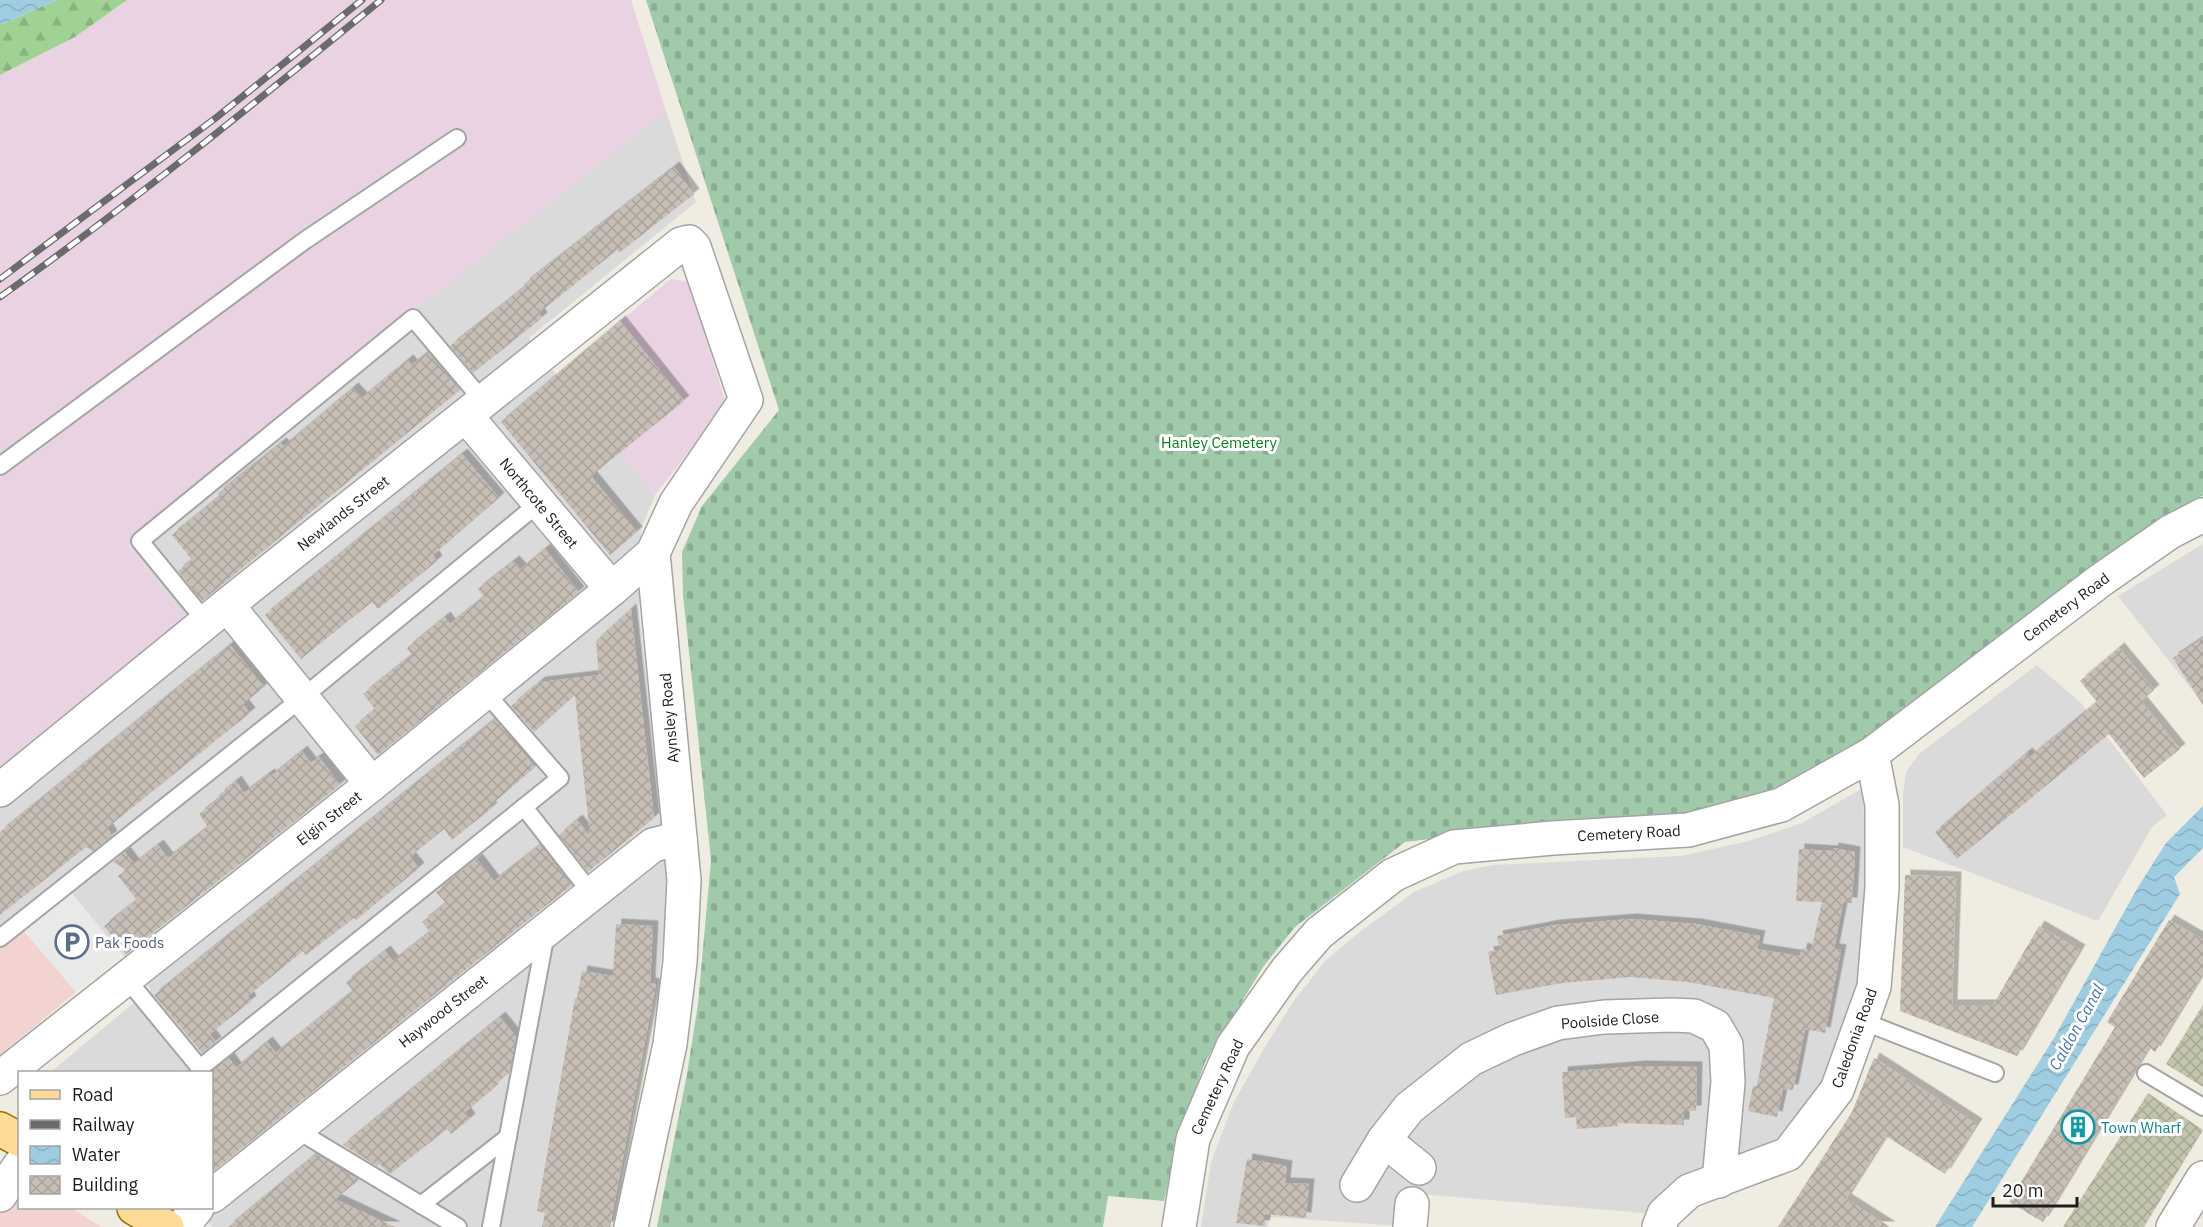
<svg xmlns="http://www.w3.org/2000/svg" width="2203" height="1227" font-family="'IBM Plex Sans',sans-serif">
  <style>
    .residential { fill: #dbdada }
    .commercial { fill: #f2d3cf }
    .industrial { fill: #e9d3e3 }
    .construction { fill: url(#construction-cross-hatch) }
    .forest { fill: url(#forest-firs) }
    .cemetery { fill: url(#cemetery-stones) }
    .parking { fill: #e9e9e9 }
    .water { fill: url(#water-waves) }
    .building { fill: url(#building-cross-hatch); filter: url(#shadow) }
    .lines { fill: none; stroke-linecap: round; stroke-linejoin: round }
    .service-casing { stroke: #a4a4a4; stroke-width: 20 }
    .minor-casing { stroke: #a4a4a4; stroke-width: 36 }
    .primary-casing { stroke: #967100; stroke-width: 36 }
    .service { stroke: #fff; stroke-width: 16 }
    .minor { stroke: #fff; stroke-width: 33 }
    .primary { stroke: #ffdb97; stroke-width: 33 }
    .rail-casing { stroke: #6b6b6b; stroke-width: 7 }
    .rail { stroke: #fff; stroke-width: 4.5; stroke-dasharray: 14; stroke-linecap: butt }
    .labels { text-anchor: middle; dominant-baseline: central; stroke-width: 6; stroke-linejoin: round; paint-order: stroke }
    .park-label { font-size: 15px; fill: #038318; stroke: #fff }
    .street-label { font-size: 15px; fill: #1d1d1d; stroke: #fff }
    .service-label { font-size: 15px; fill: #4e5e75; stroke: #fff; text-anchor: start }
    .culture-label { font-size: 15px; fill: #0d838f; stroke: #fff; text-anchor: start }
    .water-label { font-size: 16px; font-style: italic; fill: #4271b3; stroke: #fff }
  </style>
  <defs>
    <pattern id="construction-cross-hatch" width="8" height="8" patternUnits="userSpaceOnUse" patternTransform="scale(1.5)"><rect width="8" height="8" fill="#c2c4ad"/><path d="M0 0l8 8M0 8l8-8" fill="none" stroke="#a6a894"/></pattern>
    <pattern id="forest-firs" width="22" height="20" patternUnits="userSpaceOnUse" patternTransform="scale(1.5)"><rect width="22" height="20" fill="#a0d293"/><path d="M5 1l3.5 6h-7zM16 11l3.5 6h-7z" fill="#89b47e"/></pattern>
    <pattern id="cemetery-stones" width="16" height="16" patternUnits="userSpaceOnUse" patternTransform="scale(1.5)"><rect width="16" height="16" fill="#a1caab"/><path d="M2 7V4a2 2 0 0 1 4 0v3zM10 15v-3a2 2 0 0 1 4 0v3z" fill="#8aad93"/></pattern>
    <pattern id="water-waves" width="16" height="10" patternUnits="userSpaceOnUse" patternTransform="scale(1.5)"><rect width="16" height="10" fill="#9ecce0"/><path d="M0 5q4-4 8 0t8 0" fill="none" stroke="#88afc0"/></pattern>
    <pattern id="building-cross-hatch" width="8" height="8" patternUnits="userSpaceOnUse" patternTransform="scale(1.5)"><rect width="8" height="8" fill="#c7beb5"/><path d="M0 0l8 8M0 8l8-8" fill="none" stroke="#aaa39b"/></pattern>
    <filter id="shadow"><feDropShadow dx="5.5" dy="-5.5" stdDeviation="0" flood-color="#0004"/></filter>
  </defs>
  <rect width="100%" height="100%" fill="#efece2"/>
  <g class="residential">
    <path d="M 666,111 L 696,202 L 529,338 L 556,375 L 655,495 L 641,529 L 639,612 L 670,883 L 659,977 L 612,1227 L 213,1227 L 188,1208 L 212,1208 L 212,1072 L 51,1072 L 137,1000 L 151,990 L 70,891 L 0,947 L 0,766 L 185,617 L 128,544 L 133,540 L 275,421 Z"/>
    <path d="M 2203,544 L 2203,704 L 2118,596 Z"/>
    <path d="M 2037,665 L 2081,703 L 2167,815 L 2152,827 L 2098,921 L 1903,847 L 1903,795 L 1906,772 L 1920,753 Z"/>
    <path d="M 1863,788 L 1867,914 L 1858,981 L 1841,1040 L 1815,1095 L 1780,1137 L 1737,1155 L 1709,1139 L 1702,1170 L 1691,1171 L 1665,1189 L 1644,1213 L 1406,1193 L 1402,1226 L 1269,1217 L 1268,1227 L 1201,1227 L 1211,1162 L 1234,1102 L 1262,1052 L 1291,1005 L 1325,961 L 1361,931 L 1414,892 L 1463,871 L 1493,865 L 1681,856 L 1749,841 L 1802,823 Z"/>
  </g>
  <g class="commercial">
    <path d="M 22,929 L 76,992 L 0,1055 L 0,947 Z"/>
    <path d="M 0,1165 L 19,1176 L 20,1208 L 72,1208 L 101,1227 L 0,1227 Z"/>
  </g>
  <g class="industrial">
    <path d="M 127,0 L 631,0 L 666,111 L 275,421 L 133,540 L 128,545 L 185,617 L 0,766 L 0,75 L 75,37 Z"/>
    <path d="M 671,279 L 689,282 L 726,404 L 655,495 L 556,375 Z"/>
  </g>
  <g class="construction">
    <path d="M 2203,1005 L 2203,1087 L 2166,1064 Z"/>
    <path d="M 2148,1093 L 2203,1130 L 2144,1227 L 2063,1227 Z"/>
  </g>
  <path class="forest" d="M 57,0 L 127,0 L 75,37 L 0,75 L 0,25 Z"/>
  <path class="cemetery" d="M 646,0 L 2203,0 L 2203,495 L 2111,555 L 2000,636 L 1939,685 L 1844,753 L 1791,781 L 1737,803 L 1678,818 L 1521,828 L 1405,842 L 1295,927 L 1263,967 L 1205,1062 L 1176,1146 L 1164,1201 L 1108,1196 L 1103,1227 L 657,1227 L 687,1074 L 698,1004 L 711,860 L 683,595 L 682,552 L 702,506 L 779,410 Z"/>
  <path class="parking" d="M 70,891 L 122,954 L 76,992 L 22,929 Z"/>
  <g class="water">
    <path d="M 0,0 L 57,0 L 0,25 Z"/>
    <path d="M 2203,806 L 2203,848 L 2174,877 L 2180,894 L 1972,1227 L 1935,1227 L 2054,1038 L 2138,887 L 2166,843 Z"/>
  </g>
  <g class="building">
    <path d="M 674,167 L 694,194 L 619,253 L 617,250 L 539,313 L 542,318 L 473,373 L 450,346 L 526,286 L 524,284 Z"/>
    <path d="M 620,321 L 684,401 L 591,476 L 637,532 L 610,555 L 501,422 Z"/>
    <path d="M 428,352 L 460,390 L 202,601 L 178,571 L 192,560 L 172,535 L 220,496 L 218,493 L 281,443 L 284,446 L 353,388 L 362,398 L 408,360 L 412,365 Z"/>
    <path d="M 462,454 L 499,498 L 433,555 L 437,561 L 415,579 L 378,609 L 372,602 L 301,659 L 265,615 Z"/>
    <path d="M 545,549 L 579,592 L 378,755 L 355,726 L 375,709 L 363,694 L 412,655 L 407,648 L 445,617 L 450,624 L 484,597 L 478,589 L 514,561 L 521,569 Z"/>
    <path d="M 631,609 L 654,818 L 588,872 L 559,835 L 577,820 L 590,836 L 575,695 L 534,732 L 511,706 L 540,682 L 599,675 L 596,641 Z"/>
    <path d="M 2203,638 L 2203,705 L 2173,658 Z"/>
    <path d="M 230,645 L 264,687 L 243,704 L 250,713 L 107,828 L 112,836 L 93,851 L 86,847 L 0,915 L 0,832 Z"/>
    <path d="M 2119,648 L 2154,690 L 2141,701 L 2180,749 L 2144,778 L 2109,734 L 1957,859 L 1935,832 L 2027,753 L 2030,757 L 2097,702 L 2080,681 Z"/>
    <path d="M 495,719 L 535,767 L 490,806 L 492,808 L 452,840 L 444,829 L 410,857 L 419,868 L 356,920 L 354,918 L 306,955 L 303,951 L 248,996 L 251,1001 L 210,1034 L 216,1042 L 202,1053 L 154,995 Z"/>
    <path d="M 302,751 L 311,763 L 319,757 L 340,785 L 126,954 L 104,926 L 137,900 L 118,876 L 127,870 L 113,862 L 125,852 L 134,864 L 158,845 L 168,858 L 208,827 L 199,814 L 221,797 L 219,795 L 236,781 L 244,793 L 269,774 L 271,776 Z"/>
    <path d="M 540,845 L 572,885 L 212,1172 L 211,1072 L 229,1058 L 236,1068 L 267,1042 L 276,1053 L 353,991 L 346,982 L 385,951 L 393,961 L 430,932 L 422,922 L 446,903 L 436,892 L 477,859 L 494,881 Z"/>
    <path d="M 1833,848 L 1855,852 L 1852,903 L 1843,903 L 1834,949 L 1841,950 L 1825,1033 L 1805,1029 L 1793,1090 L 1783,1089 L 1777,1117 L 1748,1111 L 1753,1086 L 1757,1086 L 1774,998 L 1688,982 L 1631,977 L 1562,983 L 1496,995 L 1488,952 L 1500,950 L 1497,936 L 1555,925 L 1631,919 L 1696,924 L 1760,936 L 1757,949 L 1800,956 L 1802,948 L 1811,951 L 1822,902 L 1796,901 L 1799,849 L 1833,851 Z"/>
    <path d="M 1905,875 L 1956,877 L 1952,1005 L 1993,1005 L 2039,926 L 2080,950 L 2017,1056 L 1900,1011 Z"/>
    <path d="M 2169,920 L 2203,940 L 2203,973 L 2155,1052 L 2149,1047 L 2043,1222 L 2009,1202 L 2115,1027 L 2107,1022 Z"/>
    <path d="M 616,924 L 653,926 L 650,983 L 656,984 L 610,1227 L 542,1227 L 545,1213 L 537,1211 L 575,998 L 577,998 L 582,971 L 613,976 Z"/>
    <path d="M 500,1017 L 516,1037 L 509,1073 L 492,1087 L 493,1089 L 465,1112 L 470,1119 L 451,1134 L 447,1129 L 390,1174 L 379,1164 L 377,1166 L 343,1145 Z"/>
    <path d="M 1874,1058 L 1977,1124 L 1945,1174 L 1886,1136 L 1846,1199 L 1890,1227 L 1778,1227 L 1852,1112 Z"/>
    <path d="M 1641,1066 L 1697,1067 L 1696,1111 L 1684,1111 L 1684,1125 L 1617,1123 L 1618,1126 L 1577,1129 L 1576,1117 L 1565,1118 L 1562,1072 Z"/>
    <path d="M 316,1154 L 359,1180 L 335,1199 L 395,1227 L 228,1227 Z"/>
    <path d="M 1247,1159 L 1287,1166 L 1285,1183 L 1309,1184 L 1306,1218 L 1265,1214 L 1265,1226 L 1236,1223 Z"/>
  </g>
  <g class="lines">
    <g class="service-casing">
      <g id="service">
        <path d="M 0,466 L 304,241 L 457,138"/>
        <path d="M 206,622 L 140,541 L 413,318 L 484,402"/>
        <path d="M 524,807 L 592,894"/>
        <path d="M 0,938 L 302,698 L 539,503"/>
        <path d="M 126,978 L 200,1068 L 560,778 L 485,692"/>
        <path d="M 1862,1021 L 1995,1073"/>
        <path d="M 2146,1073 L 2203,1107"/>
        <path d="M 295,1129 L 458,1227"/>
        <path d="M 421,1205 L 508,1137"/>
        <path d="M 491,1227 L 546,933"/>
      </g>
    </g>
    <g class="minor-casing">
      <g id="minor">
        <path d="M 466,416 L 612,589"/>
        <path d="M 227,605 L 372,784"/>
        <path d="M 0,790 L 227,605 L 681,244 L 689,242 L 694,247 L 746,400 L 676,503 L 653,553 L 684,880 L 680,962 L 670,1044 L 631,1227"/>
        <path d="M 0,1078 L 372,784 L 612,589 L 653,553"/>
        <path d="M 1384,1140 L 1419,1168"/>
        <path d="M 1357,1185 L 1384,1140 L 1409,1108 L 1471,1059 L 1513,1039 L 1558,1023 L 1604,1017 L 1672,1015 L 1694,1016 L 1715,1026 L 1726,1045 L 1728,1082 L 1719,1181"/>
        <path d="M 0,1195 L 20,1165"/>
        <path d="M 212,1196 L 653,845 L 680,838"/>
        <path d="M 182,1227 L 197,1208"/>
        <path d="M 1179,1227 L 1193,1139 L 1233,1046 L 1287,970 L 1319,933 L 1393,875 L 1454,847 L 1553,838 L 1688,830 L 1781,805 L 1872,754 L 2101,580 L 2170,532 L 2203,515"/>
        <path d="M 1410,1227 L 1412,1204"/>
        <path d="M 1659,1227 L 1664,1214 L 1689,1191 L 1788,1154 L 1837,1090 L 1874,987 L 1882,888 L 1882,805 L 1872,754"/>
        <path d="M 2173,1227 L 2203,1178"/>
      </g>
    </g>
    <g class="primary-casing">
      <g id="primary">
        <path d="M 0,1129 L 20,1140"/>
        <path d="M 134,1208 L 167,1227"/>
      </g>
    </g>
    <use href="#service" class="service"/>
    <use href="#minor" class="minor"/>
    <use href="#primary" class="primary"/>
    <g class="rail-casing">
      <g id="rail">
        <path d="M 0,279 L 217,117 L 362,0"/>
        <path d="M 0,297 C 131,204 256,102 381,0"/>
      </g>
    </g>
    <use href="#rail" class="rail"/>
  </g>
  <defs>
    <g id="parking-ring" transform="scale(1.725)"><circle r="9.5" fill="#fff" stroke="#5c6f8a" stroke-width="1.5"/><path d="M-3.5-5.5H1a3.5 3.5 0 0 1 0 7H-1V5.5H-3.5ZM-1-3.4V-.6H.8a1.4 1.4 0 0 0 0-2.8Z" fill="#5c6f8a"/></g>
    <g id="building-ring" transform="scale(1.725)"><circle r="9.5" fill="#fff" stroke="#0f9aa8" stroke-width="1.5"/><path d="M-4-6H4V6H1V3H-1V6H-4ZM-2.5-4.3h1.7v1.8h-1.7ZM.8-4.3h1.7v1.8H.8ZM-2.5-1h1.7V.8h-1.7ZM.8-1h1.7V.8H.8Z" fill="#0f9aa8"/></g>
  </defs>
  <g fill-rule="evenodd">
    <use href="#parking-ring" x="72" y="942"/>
    <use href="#building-ring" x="2078" y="1127"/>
  </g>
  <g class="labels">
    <g class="park-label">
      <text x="1219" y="442">Hanley Cemetery</text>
    </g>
    <g class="street-label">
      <text transform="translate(539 503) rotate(50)">Northcote Street</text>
      <text transform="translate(343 513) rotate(-38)">Newlands Street</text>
      <text transform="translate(2066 607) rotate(-37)">Cemetery Road</text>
      <text transform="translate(669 718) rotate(-95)">Aynsley Road</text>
      <text transform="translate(329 818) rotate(-38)">Elgin Street</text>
      <text transform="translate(1629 833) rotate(-3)">Cemetery Road</text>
      <text transform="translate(443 1011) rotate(-38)">Haywood Street</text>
      <text transform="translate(1610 1020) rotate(-4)">Poolside Close</text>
      <text transform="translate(1854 1038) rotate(-70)">Caledonia Road</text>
      <text transform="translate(1217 1087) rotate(-65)">Cemetery Road</text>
    </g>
    <g class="service-label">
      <text x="95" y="942">Pak Foods</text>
    </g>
    <g class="culture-label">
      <text x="2101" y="1127">Town Wharf</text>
    </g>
    <g class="water-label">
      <text transform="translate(2076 1027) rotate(-61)">Caldon Canal</text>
    </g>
  </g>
  <rect x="18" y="1071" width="195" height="138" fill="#ffffff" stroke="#a5a5a5" stroke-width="1.5"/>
  <rect x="30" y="1090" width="30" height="9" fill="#ffdb97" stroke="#a5a5a5" stroke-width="1.5"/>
  <text x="72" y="1101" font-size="18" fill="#1d1d1d">Road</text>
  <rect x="30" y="1120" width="30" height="9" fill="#6b6b6b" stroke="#a5a5a5" stroke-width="1.5"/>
  <text x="72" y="1131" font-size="18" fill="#1d1d1d">Railway</text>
  <rect x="30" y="1146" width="30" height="18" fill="url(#water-waves)" stroke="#a5a5a5" stroke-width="1.5"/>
  <text x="72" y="1161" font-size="18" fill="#1d1d1d">Water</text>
  <rect x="30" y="1176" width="30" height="18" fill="url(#building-cross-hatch)" stroke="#a5a5a5" stroke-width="1.5"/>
  <text x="72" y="1191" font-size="18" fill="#1d1d1d">Building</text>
  <path d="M1993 1197v9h84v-9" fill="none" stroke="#1d1d1d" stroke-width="3"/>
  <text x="2002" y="1197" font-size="18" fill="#1d1d1d" stroke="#ffffff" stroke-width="4.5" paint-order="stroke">20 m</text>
</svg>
